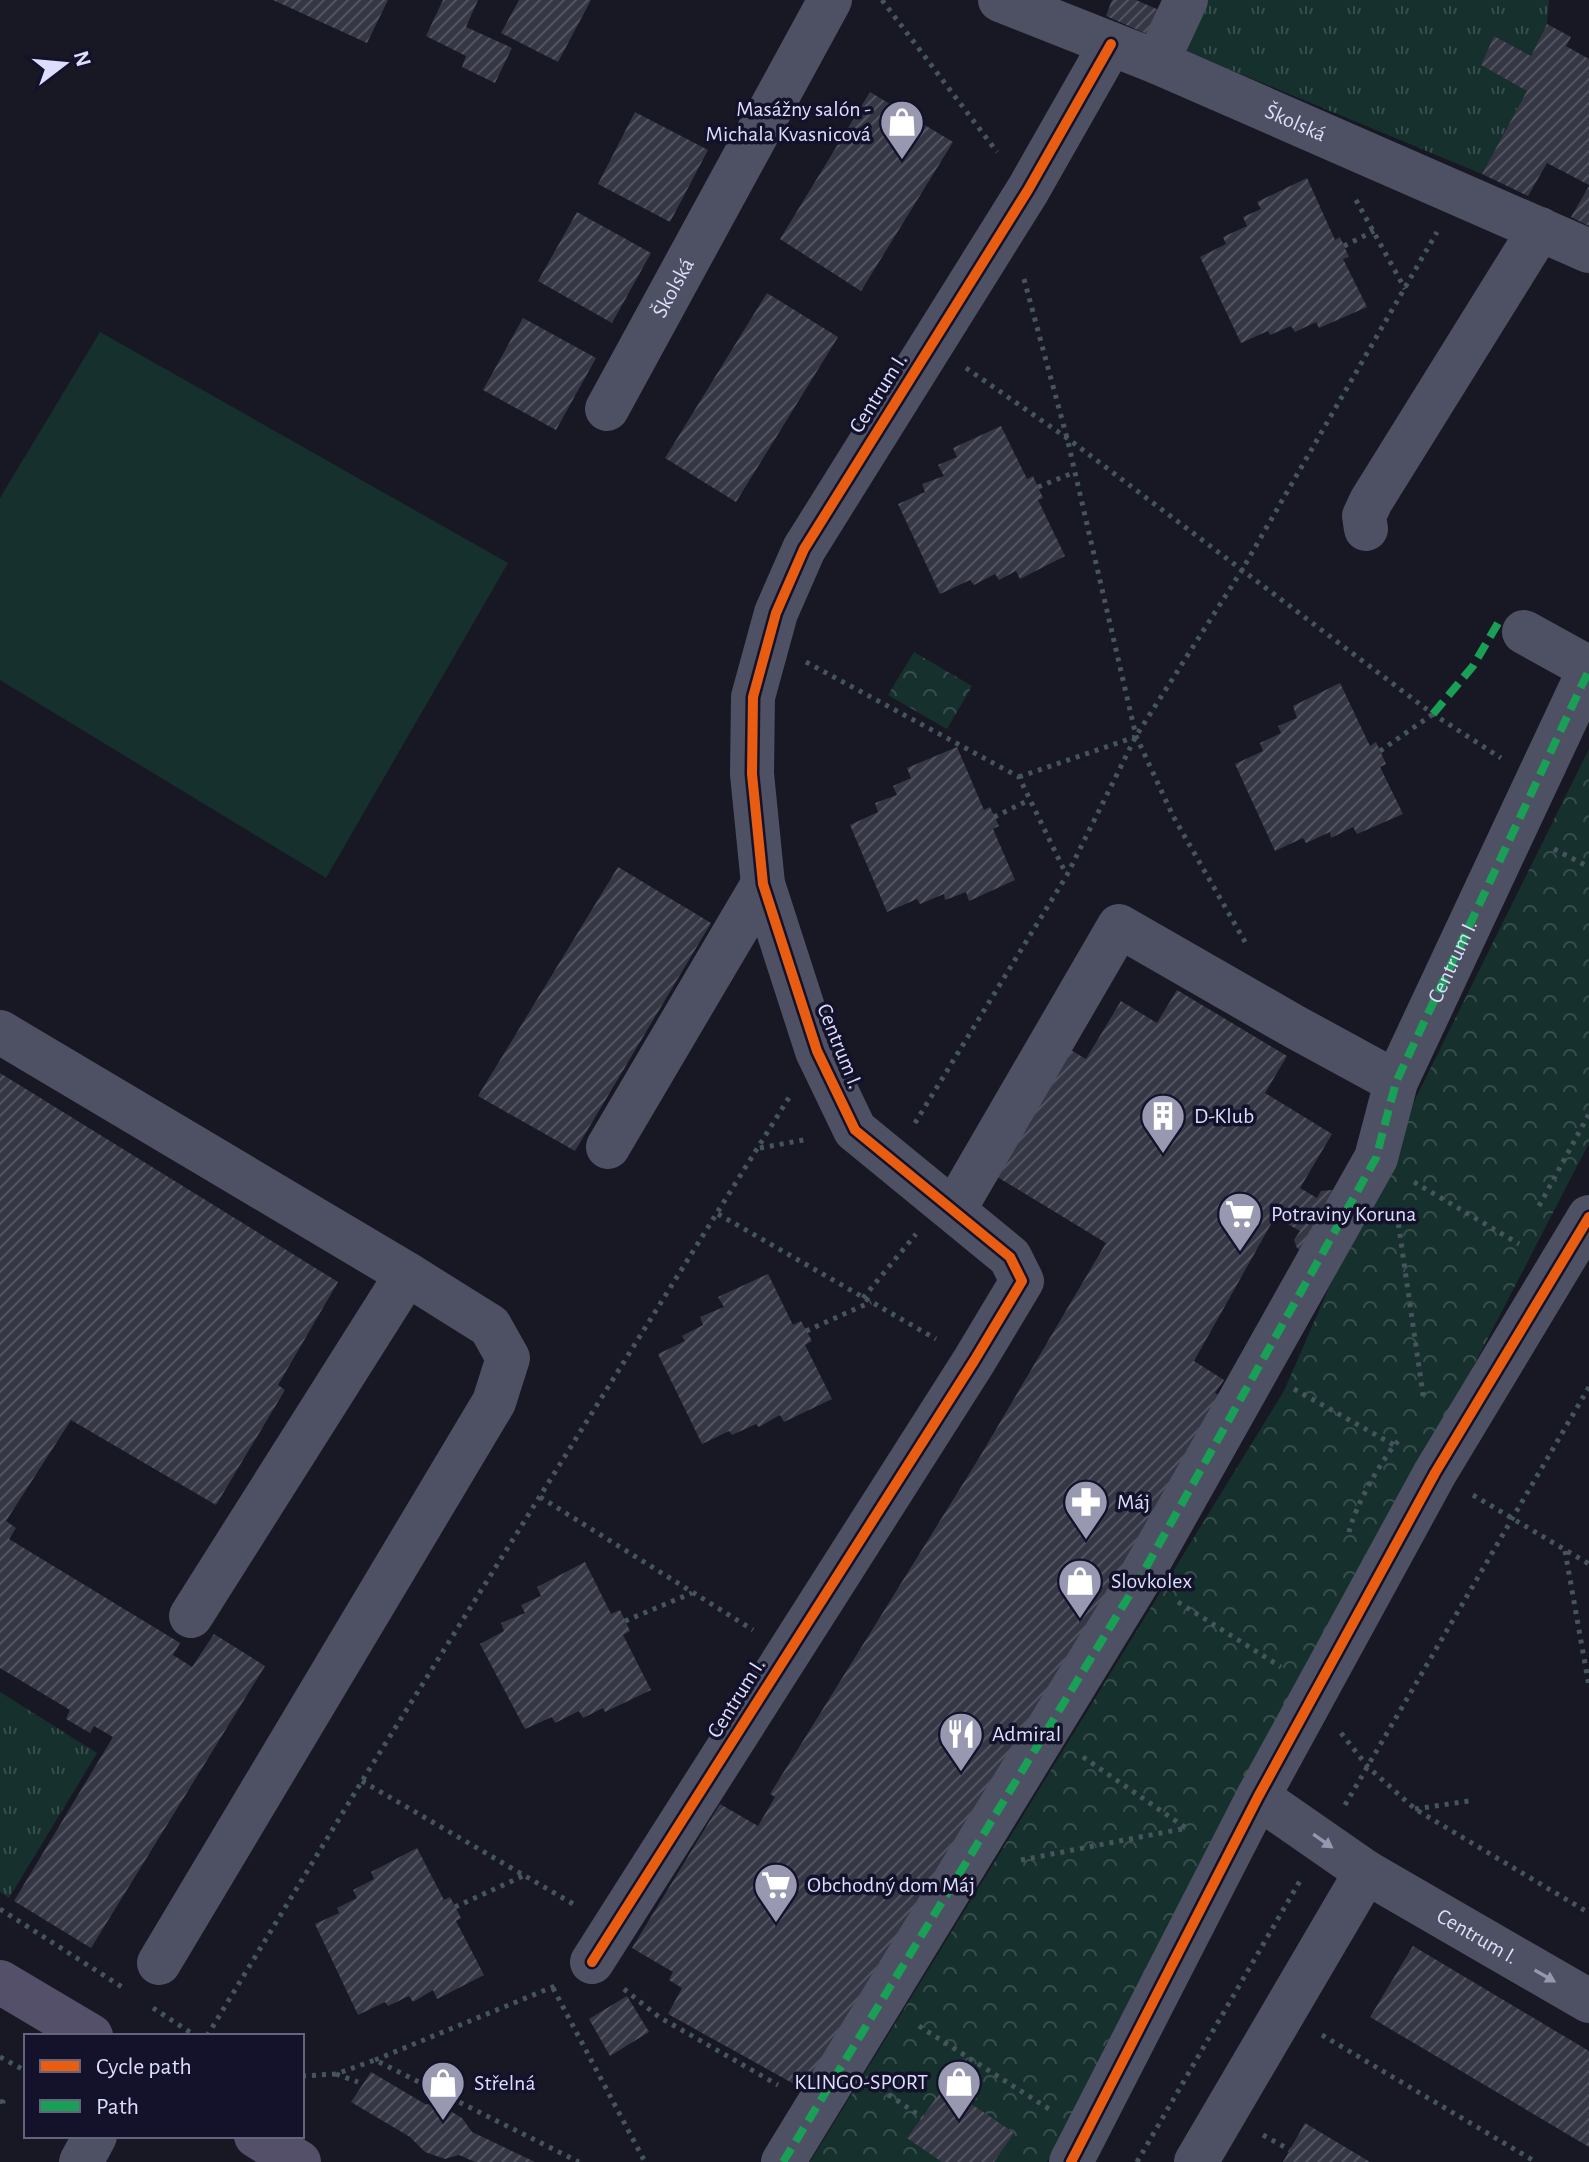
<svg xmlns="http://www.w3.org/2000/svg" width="1589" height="2162" font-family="'Alegreya Sans',sans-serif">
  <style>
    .grass { fill: url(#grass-tufts) }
    .park { fill: url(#park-crowns) }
    .garden { fill: #16302d }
    .building { fill: url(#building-hatch) }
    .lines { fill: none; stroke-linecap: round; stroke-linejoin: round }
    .path { stroke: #46545e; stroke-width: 5; stroke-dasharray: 4 6; stroke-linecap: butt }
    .minor { stroke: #4e5064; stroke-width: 44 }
    .major { stroke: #55506a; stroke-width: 44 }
    .quiet { stroke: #1a9f57; stroke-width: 8; stroke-dasharray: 16 8; stroke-linecap: butt }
    .cycleway-casing { stroke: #13122a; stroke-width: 15 }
    .cycleway { stroke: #e95d12; stroke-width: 10 }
    .oneway { fill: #9697b0 }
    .labels { text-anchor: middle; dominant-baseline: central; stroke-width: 7; stroke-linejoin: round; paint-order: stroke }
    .poi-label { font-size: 22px; fill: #dddefd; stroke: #13122a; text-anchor: start }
    .street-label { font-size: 22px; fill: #dddefd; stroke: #13122a }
  </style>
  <defs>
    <pattern id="grass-tufts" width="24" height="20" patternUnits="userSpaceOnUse" patternTransform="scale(2)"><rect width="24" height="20" fill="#16302d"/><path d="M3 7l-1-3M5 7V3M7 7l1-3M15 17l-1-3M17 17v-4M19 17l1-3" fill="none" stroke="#374e4c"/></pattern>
    <pattern id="park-crowns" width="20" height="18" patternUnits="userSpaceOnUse" patternTransform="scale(2)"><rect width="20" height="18" fill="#16302d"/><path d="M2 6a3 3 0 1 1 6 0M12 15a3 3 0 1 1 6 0" fill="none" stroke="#374e4c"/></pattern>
    <pattern id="building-hatch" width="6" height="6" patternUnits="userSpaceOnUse" patternTransform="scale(2)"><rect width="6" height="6" fill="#363745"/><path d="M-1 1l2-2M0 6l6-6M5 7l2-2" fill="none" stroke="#535461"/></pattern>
  </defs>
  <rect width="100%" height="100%" fill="#181824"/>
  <g class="grass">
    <path d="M 1201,0 L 1549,0 L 1547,24 L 1531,56 L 1494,36 L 1481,65 L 1527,91 L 1482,174 L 1183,50 Z"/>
    <path d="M 0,1692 L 97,1753 L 9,1898 L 0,1892 Z"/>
  </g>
  <g class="park">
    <path d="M 914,652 L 972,686 L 947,729 L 888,695 Z"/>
    <path d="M 1589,749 L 1589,1143 L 1458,1396 L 1258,1797 L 1047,2162 L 810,2162 L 1284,1391 L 1382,1166 Z"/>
  </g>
  <path class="garden" d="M 100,332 L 508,563 L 326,878 L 0,680 L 0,498 Z"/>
  <g class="building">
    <path d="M 273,0 L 388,0 L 367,43 Z"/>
    <path d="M 443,0 L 478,0 L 466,27 L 512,48 L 495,83 L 462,67 L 466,56 L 426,36 Z"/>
    <path d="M 519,0 L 591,0 L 558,62 L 501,33 Z"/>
    <path d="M 1112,0 L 1136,0 L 1159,10 L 1149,35 L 1106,16 Z"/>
    <path d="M 1547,24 L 1571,37 L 1566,46 L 1589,59 L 1589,185 L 1547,163 L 1528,196 L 1482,174 L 1527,91 L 1481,65 L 1494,36 L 1531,56 Z"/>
    <path d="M 870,92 L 953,142 L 861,291 L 780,239 Z"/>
    <path d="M 635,112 L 708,150 L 670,222 L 598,184 Z"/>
    <path d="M 1307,178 L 1335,240 L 1340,237 L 1349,257 L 1343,259 L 1367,307 L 1319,328 L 1316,322 L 1295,332 L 1291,326 L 1270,335 L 1268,331 L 1241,343 L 1200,257 L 1226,244 L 1223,237 L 1247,226 L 1243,217 L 1261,209 L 1257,202 Z"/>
    <path d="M 1589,186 L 1589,226 L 1571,217 Z"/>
    <path d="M 577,212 L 651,253 L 612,323 L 538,281 Z"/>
    <path d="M 767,293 L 838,337 L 736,502 L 665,458 Z"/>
    <path d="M 523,318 L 596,358 L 556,430 L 483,390 Z"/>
    <path d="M 1001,426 L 1027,479 L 1033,476 L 1043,498 L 1038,500 L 1065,556 L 1020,579 L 1016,571 L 999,580 L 995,574 L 974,585 L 970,580 L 940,594 L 898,504 L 925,492 L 922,484 L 944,476 L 938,465 L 957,457 L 953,448 Z"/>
    <path d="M 1340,683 L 1370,746 L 1376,742 L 1386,764 L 1380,767 L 1403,814 L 1357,834 L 1353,827 L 1331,838 L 1330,832 L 1306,843 L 1303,838 L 1275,851 L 1235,764 L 1263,751 L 1260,743 L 1281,733 L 1278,726 L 1297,718 L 1293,706 Z"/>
    <path d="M 957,747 L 984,810 L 990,807 L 999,826 L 993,829 L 1015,880 L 969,901 L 966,892 L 945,900 L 944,894 L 920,904 L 917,899 L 887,912 L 850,825 L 878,812 L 875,803 L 897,795 L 893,786 L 911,778 L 907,768 Z"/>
    <path d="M 618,867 L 711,923 L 575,1151 L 478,1096 Z"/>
    <path d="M 1177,990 L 1287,1056 L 1265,1093 L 1332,1134 L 1300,1188 L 1317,1198 L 1321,1191 L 1332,1190 L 1341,1196 L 1307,1254 L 1297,1248 L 1294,1240 L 1300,1231 L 1275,1217 L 1194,1361 L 1224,1380 L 1215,1393 L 1221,1396 L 1132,1551 L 921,1900 L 803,2089 L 668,2014 L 682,1988 L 669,1980 L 673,1972 L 632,1948 L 720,1804 L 758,1826 L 775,1797 L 770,1794 L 979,1458 L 1106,1243 L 994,1175 L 1069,1049 L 1086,1059 L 1121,1001 L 1157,1023 Z"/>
    <path d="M 0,1073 L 338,1282 L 278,1385 L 285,1390 L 216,1505 L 71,1420 L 6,1521 L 16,1528 L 9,1539 L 180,1643 L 173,1655 L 192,1667 L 214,1634 L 265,1666 L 91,1948 L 14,1901 L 113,1737 L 94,1726 L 90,1733 L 66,1719 L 70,1710 L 0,1668 Z"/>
    <path d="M 768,1274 L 793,1325 L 801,1321 L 812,1341 L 805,1345 L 832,1399 L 784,1422 L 780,1415 L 759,1427 L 756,1424 L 732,1435 L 729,1431 L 702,1444 L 658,1354 L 685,1341 L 682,1336 L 703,1325 L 700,1317 L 724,1307 L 718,1297 Z"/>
    <path d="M 585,1562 L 611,1614 L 620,1610 L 630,1631 L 623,1635 L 651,1690 L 605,1712 L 603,1708 L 583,1718 L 579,1711 L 555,1723 L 552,1717 L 525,1729 L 480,1644 L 504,1631 L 501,1623 L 525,1613 L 521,1605 L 541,1596 L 537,1587 Z"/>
    <path d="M 417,1848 L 444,1900 L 450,1897 L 461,1918 L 456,1921 L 484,1975 L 437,1999 L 433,1990 L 413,2002 L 409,1996 L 388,2006 L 385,2002 L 358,2015 L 315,1924 L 339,1913 L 337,1908 L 357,1898 L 353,1890 L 374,1879 L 371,1872 Z"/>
    <path d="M 1413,1946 L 1589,2051 L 1589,2147 L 1370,2017 Z"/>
    <path d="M 627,1996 L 649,2032 L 610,2056 L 589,2019 Z"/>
    <path d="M 371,2072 L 425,2104 L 444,2107 L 462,2118 L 472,2132 L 535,2162 L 475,2162 L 459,2155 L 445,2159 L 425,2152 L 410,2137 L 351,2102 Z"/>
    <path d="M 945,2086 L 1014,2133 L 994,2162 L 942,2162 L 907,2138 Z"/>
    <path d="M 1305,2123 L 1370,2162 L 1283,2162 Z"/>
  </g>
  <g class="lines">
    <g class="path">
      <path d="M 882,0 L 997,152"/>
      <path d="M 1356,200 L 1405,289"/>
      <path d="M 1344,246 L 1374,231"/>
      <path d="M 1024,279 L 1067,438 L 1136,736 L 1173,816 L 1248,947"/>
      <path d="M 966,368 L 1067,438 L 1433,714 L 1501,758"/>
      <path d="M 1038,487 L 1075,472"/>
      <path d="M 806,662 L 1019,777 L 1066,874"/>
      <path d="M 1380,751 L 1433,714"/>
      <path d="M 1019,777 L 1135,737"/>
      <path d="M 994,817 L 1029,800"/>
      <path d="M 1554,849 L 1589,867"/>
      <path d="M 915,1123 L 1067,875 L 1136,736 L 1242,570 L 1437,232"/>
      <path d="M 760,1148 L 809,1139"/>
      <path d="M 1414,1182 L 1519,1244"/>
      <path d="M 1539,1206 L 1589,1114"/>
      <path d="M 718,1214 L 936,1339"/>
      <path d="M 1397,1214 L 1424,1402"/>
      <path d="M 863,1298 L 916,1234"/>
      <path d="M 806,1331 L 871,1302"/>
      <path d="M 1294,1389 L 1394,1445"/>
      <path d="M 1473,1495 L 1589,1564"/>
      <path d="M 540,1497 L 753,1630"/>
      <path d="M 1349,1532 C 1354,1508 1384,1454 1402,1437"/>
      <path d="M 1565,1551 L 1589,1686"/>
      <path d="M 1178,1602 L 1281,1667"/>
      <path d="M 625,1621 L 692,1593"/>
      <path d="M 1341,1733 L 1368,1767 L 1415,1809 L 1589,1913"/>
      <path d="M 1083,1757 L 1186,1828"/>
      <path d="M 362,1781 L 575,1905"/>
      <path d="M 1345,1805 L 1589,1387"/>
      <path d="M 1415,1809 L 1469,1801"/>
      <path d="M 1021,1860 L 1187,1828"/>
      <path d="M 455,1907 L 523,1876"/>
      <path d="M 0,1909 L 122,1987"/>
      <path d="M 553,1988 L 645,2162"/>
      <path d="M 624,1989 L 659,2017 L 778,2085"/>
      <path d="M 153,2008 L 196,2036"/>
      <path d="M 919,2026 L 1049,2109"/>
      <path d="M 1322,2035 L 1536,2162"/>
      <path d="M 207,2036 L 362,1781 L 790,1096"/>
      <path d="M 0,2057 L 26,2071"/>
      <path d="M 375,2060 L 555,1986"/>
      <path d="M 336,2074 L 358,2082"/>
      <path d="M 302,2076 L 336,2074 L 375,2060 L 579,2162"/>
      <path d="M 880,2089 L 923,2118"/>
      <path d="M 0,2101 L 3,2102 L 0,2107"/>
      <path d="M 1263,2135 L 1290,2150"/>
      <path d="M 1137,2162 L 1301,1879"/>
    </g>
    <g class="minor">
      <path id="s1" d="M 1000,0 L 1157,62 L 1589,251"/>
      <path d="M 1157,62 L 1186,0"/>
      <path id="s2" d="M 607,409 L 830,0"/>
      <path d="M 1366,529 L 1364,516 L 1371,501 L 1540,229"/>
      <path d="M 1524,632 L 1589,668"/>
      <path d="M 0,1032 L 407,1274 L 490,1326 L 508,1358 L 494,1402 L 159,1963"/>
      <path d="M 608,1147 L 763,884"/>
      <path d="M 954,1210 L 1119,926 L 1295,1027 L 1396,1082"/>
      <path d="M 191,1616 L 407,1274"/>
      <path id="s3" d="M 1258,1797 L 1366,1872 L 1589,2001"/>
      <path d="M 592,1962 L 974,1361 L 1022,1281 L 1010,1257 L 855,1130 L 817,1051 L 763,884 L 752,774 L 753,697 L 776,613 L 804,549 L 1028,190 L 1111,44"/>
      <path d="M 81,2162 L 95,2136"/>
      <path id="s4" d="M 783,2162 L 1140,1578 L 1376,1158 L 1396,1082 L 1589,670"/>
      <path d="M 1071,2162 L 1258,1797 L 1435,1473 L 1589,1217"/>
      <path d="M 1196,2162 L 1366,1872"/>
    </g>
    <g class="major">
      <path d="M 0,1982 L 91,2036"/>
      <path d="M 256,2136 L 299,2162"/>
    </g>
    <g class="quiet">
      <path d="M 1433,714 L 1473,666 L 1501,618"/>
      <path d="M 783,2162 L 1140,1578 L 1376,1158 L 1396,1082 L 1589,670"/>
    </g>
    <g class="cycleway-casing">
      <g id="cycleway">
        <path d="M 592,1962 L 974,1361 L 1022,1281 L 1010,1257 L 855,1130 L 817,1051 L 763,884 L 752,774 L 753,697 L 776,613 L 804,549 L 1028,190 L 1111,44"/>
        <path d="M 1071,2162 L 1258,1797 L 1435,1473 L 1589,1217"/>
      </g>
    </g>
    <use href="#cycleway" class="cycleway"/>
  </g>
  <defs><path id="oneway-solid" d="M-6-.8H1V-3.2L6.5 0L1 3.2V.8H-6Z" transform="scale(2)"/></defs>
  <g class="oneway">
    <use href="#oneway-solid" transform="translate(1323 1841) rotate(35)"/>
    <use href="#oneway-solid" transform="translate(1545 1976) rotate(30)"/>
  </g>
  <defs>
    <g id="shop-pin" transform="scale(2.3)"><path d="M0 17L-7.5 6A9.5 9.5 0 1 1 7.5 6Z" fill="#9899b1" stroke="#13122a"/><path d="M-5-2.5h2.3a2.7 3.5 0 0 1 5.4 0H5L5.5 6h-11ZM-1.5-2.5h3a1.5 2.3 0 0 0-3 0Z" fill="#fff"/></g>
    <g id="building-pin" transform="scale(2.3)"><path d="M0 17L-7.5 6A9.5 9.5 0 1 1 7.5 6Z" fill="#9899b1" stroke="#13122a"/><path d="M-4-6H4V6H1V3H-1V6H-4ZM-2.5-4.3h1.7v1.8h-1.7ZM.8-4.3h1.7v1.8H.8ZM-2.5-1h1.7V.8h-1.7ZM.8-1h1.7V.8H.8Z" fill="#fff"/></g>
    <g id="supermarket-pin" transform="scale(2.3)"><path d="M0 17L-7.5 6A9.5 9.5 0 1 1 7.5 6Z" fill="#9899b1" stroke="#13122a"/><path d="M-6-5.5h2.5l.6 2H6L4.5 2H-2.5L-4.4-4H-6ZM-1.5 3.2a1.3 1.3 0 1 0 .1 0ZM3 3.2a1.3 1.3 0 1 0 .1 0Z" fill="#fff"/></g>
    <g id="pharmacy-pin" transform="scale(2.3)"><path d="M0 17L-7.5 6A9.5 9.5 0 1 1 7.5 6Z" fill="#9899b1" stroke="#13122a"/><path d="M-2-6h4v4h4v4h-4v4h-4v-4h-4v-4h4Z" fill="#fff"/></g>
    <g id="restaurant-pin" transform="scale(2.3)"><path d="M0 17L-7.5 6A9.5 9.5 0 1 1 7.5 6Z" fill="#9899b1" stroke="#13122a"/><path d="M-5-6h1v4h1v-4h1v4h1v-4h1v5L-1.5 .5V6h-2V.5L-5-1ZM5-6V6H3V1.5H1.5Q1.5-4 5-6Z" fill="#fff"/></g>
  </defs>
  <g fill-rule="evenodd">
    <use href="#shop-pin" x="902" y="122"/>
    <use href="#building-pin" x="1163" y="1116"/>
    <use href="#supermarket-pin" x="1240" y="1214"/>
    <use href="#pharmacy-pin" x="1086" y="1502"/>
    <use href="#shop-pin" x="1080" y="1581"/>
    <use href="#restaurant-pin" x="961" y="1734"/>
    <use href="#supermarket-pin" x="776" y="1885"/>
    <use href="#shop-pin" x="959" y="2082"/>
    <use href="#shop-pin" x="443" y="2083"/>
  </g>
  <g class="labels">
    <g class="poi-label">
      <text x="871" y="109" text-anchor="end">Masážny salón -<tspan x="871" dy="25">Michala Kvasnicová</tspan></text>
      <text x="1194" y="1116">D-Klub</text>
      <text x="1271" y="1214">Potraviny Koruna</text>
      <text x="1117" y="1502">Máj</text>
      <text x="1111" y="1581">Slovkolex</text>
      <text x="992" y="1734">Admiral</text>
      <text x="807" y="1885">Obchodný dom Máj</text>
      <text x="928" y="2082" text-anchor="end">KLINGO-SPORT</text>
      <text x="474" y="2083">Střelná</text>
    </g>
    <g class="street-label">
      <text stroke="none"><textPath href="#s1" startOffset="320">Školská</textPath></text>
      <text stroke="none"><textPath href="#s2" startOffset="138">Školská</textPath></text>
      <text transform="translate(878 393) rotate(-58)">Centrum I.</text>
      <text stroke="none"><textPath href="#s4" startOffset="1378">Centrum I.</textPath></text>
      <text transform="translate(840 1046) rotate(68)">Centrum I.</text>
      <text transform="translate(736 1698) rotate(-58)">Centrum I.</text>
      <text stroke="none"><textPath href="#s3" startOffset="260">Centrum I.</textPath></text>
    </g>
  </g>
  <rect x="24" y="2034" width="280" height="104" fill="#13122a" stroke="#64647e" stroke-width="2"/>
  <rect x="40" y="2060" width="40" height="12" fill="#e95d12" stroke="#64647e" stroke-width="2"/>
  <text x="96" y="2074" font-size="24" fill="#dddefd">Cycle path</text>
  <rect x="40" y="2100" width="40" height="12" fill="#1a9f57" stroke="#64647e" stroke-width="2"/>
  <text x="96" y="2114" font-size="24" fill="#dddefd">Path</text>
  <g transform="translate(64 64) rotate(74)" stroke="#13122a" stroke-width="6" paint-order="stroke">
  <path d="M0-6L14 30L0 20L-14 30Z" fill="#dddefd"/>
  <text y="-12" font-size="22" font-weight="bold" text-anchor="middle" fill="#dddefd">N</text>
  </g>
</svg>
